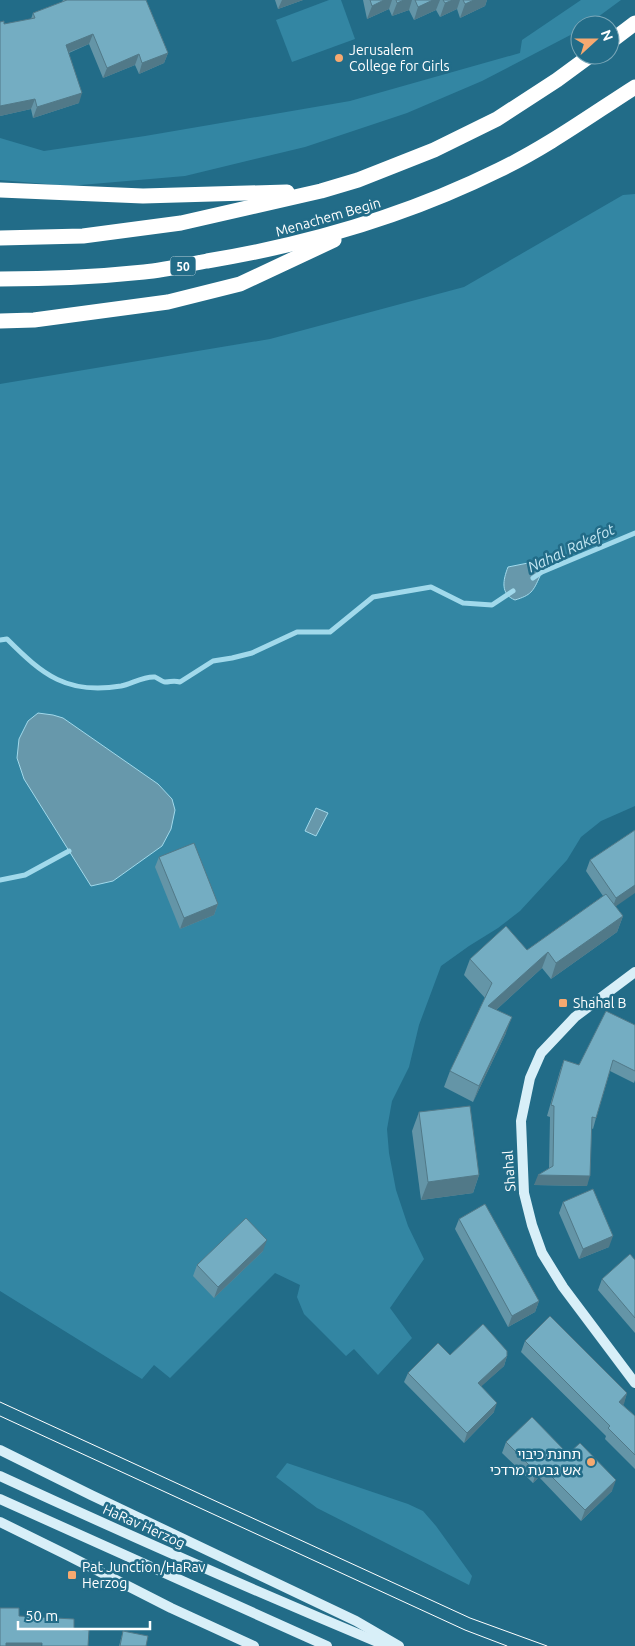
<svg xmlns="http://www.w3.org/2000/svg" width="635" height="1646" font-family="Ubuntu,'Noto Sans Hebrew',sans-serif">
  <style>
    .green { fill: #3386a3 }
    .water { fill: #6798ab; stroke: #a1d9eb }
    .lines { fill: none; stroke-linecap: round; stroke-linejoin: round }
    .stream { stroke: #a1d9eb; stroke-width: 5 }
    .secondary { stroke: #d8eff8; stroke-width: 10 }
    .highway { stroke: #fff; stroke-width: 15 }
    .tram { stroke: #fff; stroke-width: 1 }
    .wall { fill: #6495a7 }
    .shaded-wall { fill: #517988 }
    .building { fill: #74adc2; stroke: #517988 }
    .poi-dot { fill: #f6a970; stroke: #226c88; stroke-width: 2 }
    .labels { text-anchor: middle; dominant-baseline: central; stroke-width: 5; stroke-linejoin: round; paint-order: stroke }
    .shield { fill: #226c88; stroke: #bdd3db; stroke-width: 1 }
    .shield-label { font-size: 12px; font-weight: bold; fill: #fff }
    .poi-label { font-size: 14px; fill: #fff; stroke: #226c88; text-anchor: start }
    .street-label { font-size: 14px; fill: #fff; stroke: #226c88 }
    .water-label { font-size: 15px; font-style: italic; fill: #c4e7f3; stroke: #226c88 }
  </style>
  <rect width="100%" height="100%" fill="#226c88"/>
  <g class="green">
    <path d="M 329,0 L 341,0 L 355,39 L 292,62 L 276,20 Z"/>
    <path d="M 581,0 L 621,0 L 587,25 L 580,25 L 580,30 L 482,81 L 407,113 L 305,147 L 185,176 L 69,186 L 0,180 L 0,138 L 44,151 L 145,136 L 350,101 L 520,53 L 522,40 Z"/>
    <path d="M 635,194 L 635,806 L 601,821 L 581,837 L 567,860 L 520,911 L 498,928 L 469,946 L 441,966 L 419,1025 L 409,1067 L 392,1101 L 387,1129 L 389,1153 L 396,1190 L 408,1226 L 424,1259 L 390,1308 L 412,1338 L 378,1375 L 354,1349 L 346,1356 L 304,1314 L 297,1297 L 300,1285 L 275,1273 L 170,1378 L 154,1365 L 142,1379 L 0,1291 L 0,384 L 270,339 L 464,287 L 623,195 Z"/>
    <path d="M 287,1463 L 408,1504 L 423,1511 L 436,1526 L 472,1576 L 469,1585 L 317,1508 L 276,1477 Z"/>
  </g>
  <g class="water">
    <path d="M 528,563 L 540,576 C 533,592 531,595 515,600 C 500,594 503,580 508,567 Z"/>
    <path d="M 38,713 L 53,715 L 63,718 L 158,784 L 172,799 L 175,810 L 171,829 L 162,846 L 113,881 L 91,886 L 24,779 L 17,758 L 19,739 L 28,721 Z"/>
    <path d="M 316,808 L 328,813 L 316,836 L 305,831 Z"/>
  </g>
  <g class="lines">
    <g class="stream">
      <path d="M 533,578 L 542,572 L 635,533"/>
      <path d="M 0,640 L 7,639 C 43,675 67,695 121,686 C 131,684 144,676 155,677 C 158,678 162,682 165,682 C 171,682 173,680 180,682 L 213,661 L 232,658 L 252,653 L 297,632 L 330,632 L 373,597 L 431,587 L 463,603 L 492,605 L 513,591"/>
      <path d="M 0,880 L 25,875 L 69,851"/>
    </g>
    <g class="secondary">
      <path d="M 635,972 L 575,1017 L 541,1053 L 530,1078 L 521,1121 L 524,1193 L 532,1225 L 542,1253 L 563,1287 L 635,1383"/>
      <path d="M 0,1450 L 91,1495 L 356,1621 L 399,1646"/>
      <path d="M 0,1476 C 128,1535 257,1592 387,1646"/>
      <path d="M 0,1499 L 327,1646"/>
      <path d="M 0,1522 L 65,1554 L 171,1608 L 254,1646"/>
    </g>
    <g class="highway">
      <path d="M 610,42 L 635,23"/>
      <path d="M 0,190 L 143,196 L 287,192"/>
      <path d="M 0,238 L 83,236 L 181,223 L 321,191 L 358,180 L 434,150 L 497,119 L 557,80 L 591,55"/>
      <path d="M 0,279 C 48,279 96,277 144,272 C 165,270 186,265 207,261 C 310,244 406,216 499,170 C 547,147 591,115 635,87"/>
      <path d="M 0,321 L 34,320 L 168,302 L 240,284 L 334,240"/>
    </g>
    <g class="tram">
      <path d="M 0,1402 L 470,1618 L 547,1646"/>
      <path d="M 0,1416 L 465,1630 L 507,1646"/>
    </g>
  </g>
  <g class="wall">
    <path d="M 63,0 L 146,0 L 168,53 L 164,63 L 139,74 L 135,65 L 103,78 L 89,44 L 69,53 L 79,103 L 33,118 L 31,109 L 0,116 L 0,22 L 4,24 L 31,19 L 33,13 L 62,2 Z"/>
    <path d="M 275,0 L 303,0 L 278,9 Z"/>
    <path d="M 363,0 L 487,0 L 485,6 L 460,18 L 457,9 L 440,17 L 436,10 L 414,20 L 409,10 L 392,16 L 389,9 L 367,19 Z"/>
    <path d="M 635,830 L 616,907 L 623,916 L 617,932 L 551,979 L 542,968 L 496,1010 L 506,1033 L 473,1102 L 444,1087 L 450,1071 L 485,998 L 464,975 L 470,959 L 527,950 L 603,896 L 586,871 L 590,860 Z"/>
    <path d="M 159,857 L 218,904 L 214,915 L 180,929 L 155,867 Z"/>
    <path d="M 635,1025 L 635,1080 L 634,1083 L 610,1071 L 596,1118 L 593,1129 L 591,1128 L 587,1186 L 534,1185 L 549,1169 L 550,1117 L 547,1116 L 560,1071 L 564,1060 L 579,1065 Z"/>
    <path d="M 419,1112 L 479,1175 L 473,1193 L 421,1200 L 412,1131 Z"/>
    <path d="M 563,1202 L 609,1247 L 579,1259 L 559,1213 Z"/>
    <path d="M 459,1219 L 539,1301 L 535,1312 L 508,1327 L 455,1229 Z"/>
    <path d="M 263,1251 L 214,1298 L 193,1276 L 197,1265 Z"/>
    <path d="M 635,1260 L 635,1333 L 598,1290 L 602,1279 Z"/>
    <path d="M 525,1341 L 627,1393 L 623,1405 L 635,1416 L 635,1469 L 605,1439 L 606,1436 L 521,1352 Z"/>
    <path d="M 450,1355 L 507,1356 L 504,1366 L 481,1386 L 494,1412 L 464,1443 L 404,1382 L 408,1373 Z"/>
    <path d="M 506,1442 L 612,1491 L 581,1521 L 539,1477 L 533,1483 L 502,1453 Z"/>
    <path d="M 123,1631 L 146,1646 L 119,1646 Z"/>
  </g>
  <g class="shaded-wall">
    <path d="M 282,0 L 303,0 L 278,9 Z"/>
    <path d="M 384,0 L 392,0 L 389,9 L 367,19 L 372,6 Z"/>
    <path d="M 404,0 L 412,0 L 409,10 L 392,16 L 397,3 Z"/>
    <path d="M 433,0 L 440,0 L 436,10 L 414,20 L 418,7 Z"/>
    <path d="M 453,0 L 460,0 L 457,9 L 440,17 L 445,3 Z"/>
    <path d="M 474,0 L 487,0 L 485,6 L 460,18 L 465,4 Z"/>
    <path d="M 93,34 L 89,44 L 62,55 L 66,45 Z"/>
    <path d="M 168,53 L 164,63 L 139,74 L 142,63 Z"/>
    <path d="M 139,54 L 135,65 L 103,78 L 107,68 Z"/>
    <path d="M 82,93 L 79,103 L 33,118 L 37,107 Z"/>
    <path d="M 35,99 L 31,109 L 0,116 L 0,106 Z"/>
    <path d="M 635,885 L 635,893 L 612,909 L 616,898 Z"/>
    <path d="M 218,904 L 214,915 L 180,929 L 184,918 Z"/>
    <path d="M 623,916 L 617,932 L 551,979 L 556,963 Z"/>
    <path d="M 548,952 L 542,968 L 483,1022 L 488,1006 Z"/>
    <path d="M 512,1017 L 506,1033 L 473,1102 L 479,1086 Z"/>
    <path d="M 479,1175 L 473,1193 L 421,1200 L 428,1182 Z"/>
    <path d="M 538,1175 L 590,1176 L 587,1186 L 534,1185 Z"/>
    <path d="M 613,1236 L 609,1247 L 579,1259 L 583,1249 Z"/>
    <path d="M 267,1240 L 263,1251 L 214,1298 L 218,1287 Z"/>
    <path d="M 539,1301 L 535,1312 L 508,1327 L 512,1316 Z"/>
    <path d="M 507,1356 L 504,1366 L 474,1393 L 478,1383 Z"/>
    <path d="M 627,1393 L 624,1404 L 615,1412 L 619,1402 Z"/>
    <path d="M 497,1403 L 494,1412 L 464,1443 L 467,1433 Z"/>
    <path d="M 542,1467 L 539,1477 L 533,1483 L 536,1472 Z"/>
    <path d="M 616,1480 L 612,1491 L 581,1521 L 585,1510 Z"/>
    <path d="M 6,1643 L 42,1643 L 41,1646 L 5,1646 Z"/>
  </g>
  <g class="building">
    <path d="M 67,0 L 146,0 L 168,53 L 142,63 L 139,54 L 107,68 L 93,34 L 66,45 L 82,93 L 37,107 L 35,99 L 0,106 L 0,22 L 4,21 L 4,24 L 35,18 L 33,13 Z"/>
    <path d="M 370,0 L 384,0 L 372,6 Z"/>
    <path d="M 396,0 L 404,0 L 397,3 Z"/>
    <path d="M 415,0 L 433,0 L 418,7 Z"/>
    <path d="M 443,0 L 453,0 L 445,3 Z"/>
    <path d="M 463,0 L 474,0 L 465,4 Z"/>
    <path d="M 635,830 L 635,885 L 616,898 L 590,860 Z"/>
    <path d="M 194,843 L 218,904 L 184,918 L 159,857 Z"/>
    <path d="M 606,894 L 623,916 L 556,963 L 548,952 L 488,1006 L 512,1017 L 479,1086 L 450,1071 L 492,983 L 470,959 L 506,926 L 527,950 Z"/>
    <path d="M 606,1011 L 635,1025 L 635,1071 L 613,1060 L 596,1118 L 592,1117 L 590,1176 L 538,1175 L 553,1166 L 554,1106 L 551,1105 L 564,1060 L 579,1065 Z"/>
    <path d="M 470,1106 L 479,1175 L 428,1182 L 419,1112 Z"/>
    <path d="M 593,1189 L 613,1236 L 583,1249 L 563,1202 Z"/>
    <path d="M 485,1204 L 539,1301 L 512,1316 L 459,1219 Z"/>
    <path d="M 246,1218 L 267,1240 L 218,1287 L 197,1265 Z"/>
    <path d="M 630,1254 L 635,1260 L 635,1318 L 602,1279 Z"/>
    <path d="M 550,1316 L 627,1393 L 619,1402 L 635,1416 L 635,1455 L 608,1428 L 610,1426 L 525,1341 Z"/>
    <path d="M 483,1324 L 507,1351 L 507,1356 L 478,1383 L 497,1403 L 467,1433 L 408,1373 L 438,1343 L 450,1355 Z"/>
    <path d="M 532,1417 L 568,1454 L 580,1443 L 616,1480 L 585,1510 L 542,1467 L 536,1472 L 506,1442 Z"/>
    <path d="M 0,1608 L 19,1608 L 19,1616 L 74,1619 L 74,1629 L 89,1630 L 88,1646 L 42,1646 L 42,1643 L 6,1643 L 6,1646 L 0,1646 Z"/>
    <path d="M 123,1631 L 148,1636 L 146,1646 L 120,1646 Z"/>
  </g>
  <g class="poi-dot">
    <circle cx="339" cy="58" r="5"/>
    <rect x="558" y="998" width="10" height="10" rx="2.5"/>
    <circle cx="591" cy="1462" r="5"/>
    <rect x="67" y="1570" width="10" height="10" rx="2.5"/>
  </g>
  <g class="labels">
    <rect class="shield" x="170.5" y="256.5" width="25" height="19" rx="4"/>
    <g class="shield-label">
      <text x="183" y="266">50</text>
    </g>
    <g class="poi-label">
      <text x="349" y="50">Jerusalem<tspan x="349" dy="16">College for Girls</tspan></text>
      <text x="573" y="1003">Shahal B</text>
      <text x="581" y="1454" text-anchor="end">תחנת כיבוי<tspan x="581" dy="16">אש גבעת מרדכי</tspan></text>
      <text x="82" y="1567">Pat Junction/HaRav<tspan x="82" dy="16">Herzog</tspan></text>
    </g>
    <g class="street-label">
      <text transform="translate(328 217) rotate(-16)">Menachem Begin</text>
      <text transform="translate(509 1171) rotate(-94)">Shahal</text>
      <text transform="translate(144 1526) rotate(24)">HaRav Herzog</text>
    </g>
    <g class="water-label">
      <text transform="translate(571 548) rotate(-25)">Nahal Rakefot</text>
    </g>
  </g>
  <g transform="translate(595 40) rotate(69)"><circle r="24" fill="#226c88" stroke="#7aa7b8"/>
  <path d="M0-4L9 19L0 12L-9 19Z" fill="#f6a970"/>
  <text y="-8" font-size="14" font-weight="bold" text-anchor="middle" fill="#ffffff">N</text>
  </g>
  <path d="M18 1621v8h132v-8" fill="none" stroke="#ffffff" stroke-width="2.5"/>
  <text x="25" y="1621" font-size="15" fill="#ffffff" stroke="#226c88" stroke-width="4" paint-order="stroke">50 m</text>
</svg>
